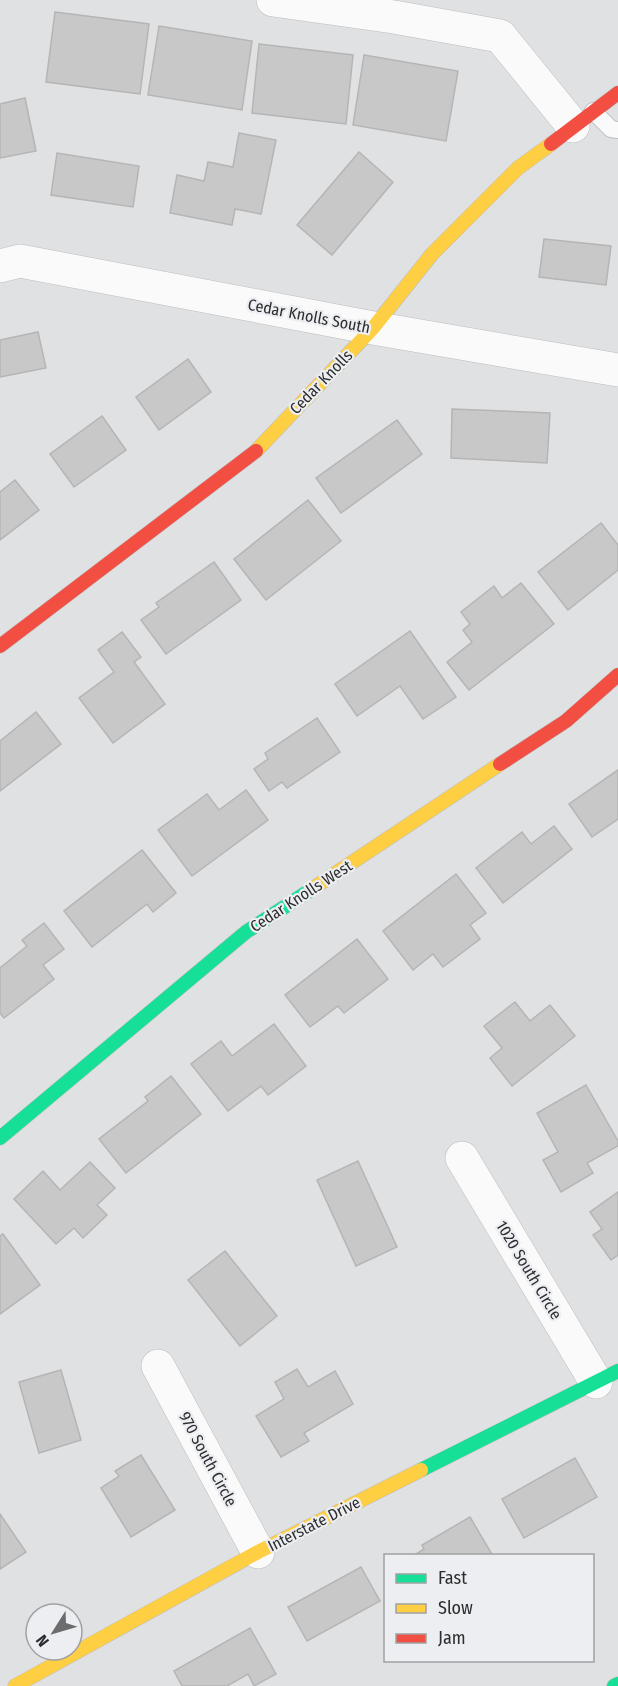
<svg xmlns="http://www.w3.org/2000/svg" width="618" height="1686" font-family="'Fira Sans Condensed',sans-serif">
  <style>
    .building { fill: #c9c8c9; stroke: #b5b5b6; stroke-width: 1.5 }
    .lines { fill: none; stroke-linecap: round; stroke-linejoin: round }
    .lane-casing { stroke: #bdbdbf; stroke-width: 18 }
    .street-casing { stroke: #bdbdbf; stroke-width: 34 }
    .fast-casing { stroke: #bdbdbf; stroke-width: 15 }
    .slow-casing { stroke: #bdbdbf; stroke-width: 15 }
    .jam-casing { stroke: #bdbdbf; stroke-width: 15 }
    .lane { stroke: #fafafb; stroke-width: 16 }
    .street { stroke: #fafafb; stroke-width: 33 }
    .fast { stroke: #16e098; stroke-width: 14 }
    .slow { stroke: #ffcf43; stroke-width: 14 }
    .jam { stroke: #f24e42; stroke-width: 14 }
    .labels { text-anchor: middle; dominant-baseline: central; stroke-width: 4.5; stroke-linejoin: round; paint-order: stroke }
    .street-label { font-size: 16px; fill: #2d2d2f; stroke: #eceef1 }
  </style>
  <rect width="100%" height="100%" fill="#e0e1e2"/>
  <g class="building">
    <path d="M 55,12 L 149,24 L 140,94 L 46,82 Z"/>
    <path d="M 159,26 L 252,41 L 242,110 L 148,95 Z"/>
    <path d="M 259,44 L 353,55 L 346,124 L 252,113 Z"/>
    <path d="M 364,55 L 458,71 L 446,141 L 353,125 Z"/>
    <path d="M 25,98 L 36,151 L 0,158 L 0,104 Z"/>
    <path d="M 239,133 L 276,140 L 261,214 L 235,209 L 232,225 L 170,213 L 177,175 L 204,181 L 208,162 L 233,167 Z"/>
    <path d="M 359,152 L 393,182 L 332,255 L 297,225 Z"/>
    <path d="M 57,153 L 139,166 L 133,207 L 51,195 Z"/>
    <path d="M 544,239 L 611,246 L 606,285 L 539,277 Z"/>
    <path d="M 38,332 L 46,368 L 0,377 L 0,340 Z"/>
    <path d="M 188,359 L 211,392 L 159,430 L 136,397 Z"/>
    <path d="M 452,409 L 550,413 L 547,463 L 451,458 Z"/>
    <path d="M 102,416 L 126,450 L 74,487 L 50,454 Z"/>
    <path d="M 397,420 L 422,454 L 341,513 L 316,478 Z"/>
    <path d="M 15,480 L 39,510 L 0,540 L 0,492 Z"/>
    <path d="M 308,500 L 341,541 L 266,600 L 234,559 Z"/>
    <path d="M 601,523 L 618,545 L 618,570 L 568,610 L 538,572 Z"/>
    <path d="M 214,562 L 241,600 L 166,654 L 141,620 L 159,607 L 156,603 Z"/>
    <path d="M 521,583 L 554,624 L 469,690 L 447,662 L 472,642 L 463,630 L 470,624 L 461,612 L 494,586 L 502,598 Z"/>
    <path d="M 410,631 L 456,697 L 423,719 L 400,686 L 357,716 L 335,684 Z"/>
    <path d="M 122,632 L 141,657 L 134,662 L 165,704 L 113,743 L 79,698 L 114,672 L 98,650 Z"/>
    <path d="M 36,712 L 61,744 L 0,791 L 0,741 Z"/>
    <path d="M 317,718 L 340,752 L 287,788 L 282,782 L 269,791 L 254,769 L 268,759 L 265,753 Z"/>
    <path d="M 618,770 L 618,819 L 592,837 L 569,804 Z"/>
    <path d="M 246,790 L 268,820 L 192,876 L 158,830 L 207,794 L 219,810 Z"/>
    <path d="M 554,826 L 572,849 L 503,903 L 476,868 L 522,832 L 531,844 Z"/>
    <path d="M 142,850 L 176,893 L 153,912 L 147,904 L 92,947 L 64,911 Z"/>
    <path d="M 456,874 L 486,913 L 470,925 L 480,939 L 443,967 L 433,954 L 413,970 L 383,931 Z"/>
    <path d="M 44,923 L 64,949 L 43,965 L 54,979 L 4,1018 L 0,1013 L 0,968 L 27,946 L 22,940 Z"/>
    <path d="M 357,939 L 388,979 L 344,1013 L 338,1006 L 310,1027 L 285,995 Z"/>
    <path d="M 515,1002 L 530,1021 L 550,1005 L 575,1036 L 512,1086 L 490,1058 L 502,1048 L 484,1026 Z"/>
    <path d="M 274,1024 L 306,1066 L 268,1095 L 261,1086 L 228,1111 L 191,1064 L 221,1041 L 232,1056 Z"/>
    <path d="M 171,1076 L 201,1114 L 126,1173 L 99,1139 L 148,1101 L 145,1097 Z"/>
    <path d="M 586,1085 L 618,1141 L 618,1146 L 587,1163 L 593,1173 L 561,1192 L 543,1160 L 558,1152 L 537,1113 Z"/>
    <path d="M 358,1161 L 397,1247 L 356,1266 L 317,1180 Z"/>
    <path d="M 90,1162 L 115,1188 L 97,1205 L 107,1215 L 83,1238 L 74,1228 L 56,1244 L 14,1199 L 43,1171 L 60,1190 Z"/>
    <path d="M 618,1192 L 618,1255 L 611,1260 L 593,1235 L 602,1229 L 590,1212 Z"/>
    <path d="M 3,1234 L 40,1285 L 0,1314 L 0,1236 Z"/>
    <path d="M 225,1251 L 277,1316 L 240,1346 L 188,1280 Z"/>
    <path d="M 297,1369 L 308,1387 L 335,1371 L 353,1404 L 304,1433 L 309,1441 L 281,1457 L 256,1416 L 284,1399 L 275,1382 Z"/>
    <path d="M 61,1370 L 81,1440 L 39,1453 L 19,1382 Z"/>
    <path d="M 141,1455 L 175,1510 L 131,1537 L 101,1488 L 119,1476 L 115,1471 Z"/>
    <path d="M 575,1458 L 597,1497 L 524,1538 L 502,1499 Z"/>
    <path d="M 0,1514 L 26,1552 L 0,1569 Z"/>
    <path d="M 470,1517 L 493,1556 L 413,1556 L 424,1549 L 422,1545 Z"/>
    <path d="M 361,1567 L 380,1601 L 307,1641 L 288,1607 Z"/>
    <path d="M 250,1628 L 276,1674 L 254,1686 L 248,1674 L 227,1686 L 182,1686 L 174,1671 Z"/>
  </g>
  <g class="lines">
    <g class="lane-casing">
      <path id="lane" d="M 593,111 L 611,129 L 618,130"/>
    </g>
    <g class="street-casing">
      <g id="street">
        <path d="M 273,0 L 394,17 L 500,36 L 573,126"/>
        <path d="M 0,266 L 20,261 L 373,328 L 618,370"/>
        <path d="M 462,1158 L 596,1382"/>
        <path d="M 158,1366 L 258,1552"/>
      </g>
    </g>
    <g class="fast-casing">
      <g id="fast">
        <path d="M 0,1138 L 246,932 L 312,889"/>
        <path d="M 421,1470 L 618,1371"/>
        <path d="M 614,1686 L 618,1684"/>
      </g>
    </g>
    <g class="slow-casing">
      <g id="slow">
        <path d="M 256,451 L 373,328 L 432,254 L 518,168 L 551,144"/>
        <path d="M 312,889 L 500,764"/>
        <path d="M 15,1686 L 258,1552 L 421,1470"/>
      </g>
    </g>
    <g class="jam-casing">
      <g id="jam">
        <path d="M 551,144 L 618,93"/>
        <path d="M 0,646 L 256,451"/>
        <path d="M 500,764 L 566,721 L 618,675"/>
      </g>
    </g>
    <use href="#lane" class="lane"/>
    <use href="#street" class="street"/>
    <use href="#fast" class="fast"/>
    <use href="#slow" class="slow"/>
    <use href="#jam" class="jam"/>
  </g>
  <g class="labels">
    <g class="street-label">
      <text transform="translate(309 316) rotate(11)">Cedar Knolls South</text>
      <text transform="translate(321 382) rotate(-46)">Cedar Knolls</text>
      <text transform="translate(301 896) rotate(-33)">Cedar Knolls West</text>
      <text transform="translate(529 1270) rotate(59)">1020 South Circle</text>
      <text transform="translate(208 1459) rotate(62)">970 South Circle</text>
      <text transform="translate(314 1524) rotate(-27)">Interstate Drive</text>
    </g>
  </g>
  <rect x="384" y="1554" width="210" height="108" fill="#eceef1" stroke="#a0a1a3" stroke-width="1.5"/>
  <rect x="396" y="1574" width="30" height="9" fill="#16e098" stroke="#a0a1a3" stroke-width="1.5"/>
  <text x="438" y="1584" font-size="18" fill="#2d2d2f">Fast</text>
  <rect x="396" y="1604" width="30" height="9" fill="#ffcf43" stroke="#a0a1a3" stroke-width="1.5"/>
  <text x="438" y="1614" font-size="18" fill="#2d2d2f">Slow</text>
  <rect x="396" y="1634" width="30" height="9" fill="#f24e42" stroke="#a0a1a3" stroke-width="1.5"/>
  <text x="438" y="1644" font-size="18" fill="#2d2d2f">Jam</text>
  <g transform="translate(54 1632) rotate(233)"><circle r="28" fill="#eceef1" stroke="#a0a1a3" stroke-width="1.5"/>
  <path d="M0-4.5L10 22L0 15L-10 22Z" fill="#6c6c6e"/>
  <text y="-9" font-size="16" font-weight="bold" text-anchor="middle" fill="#2d2d2f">N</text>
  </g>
</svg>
